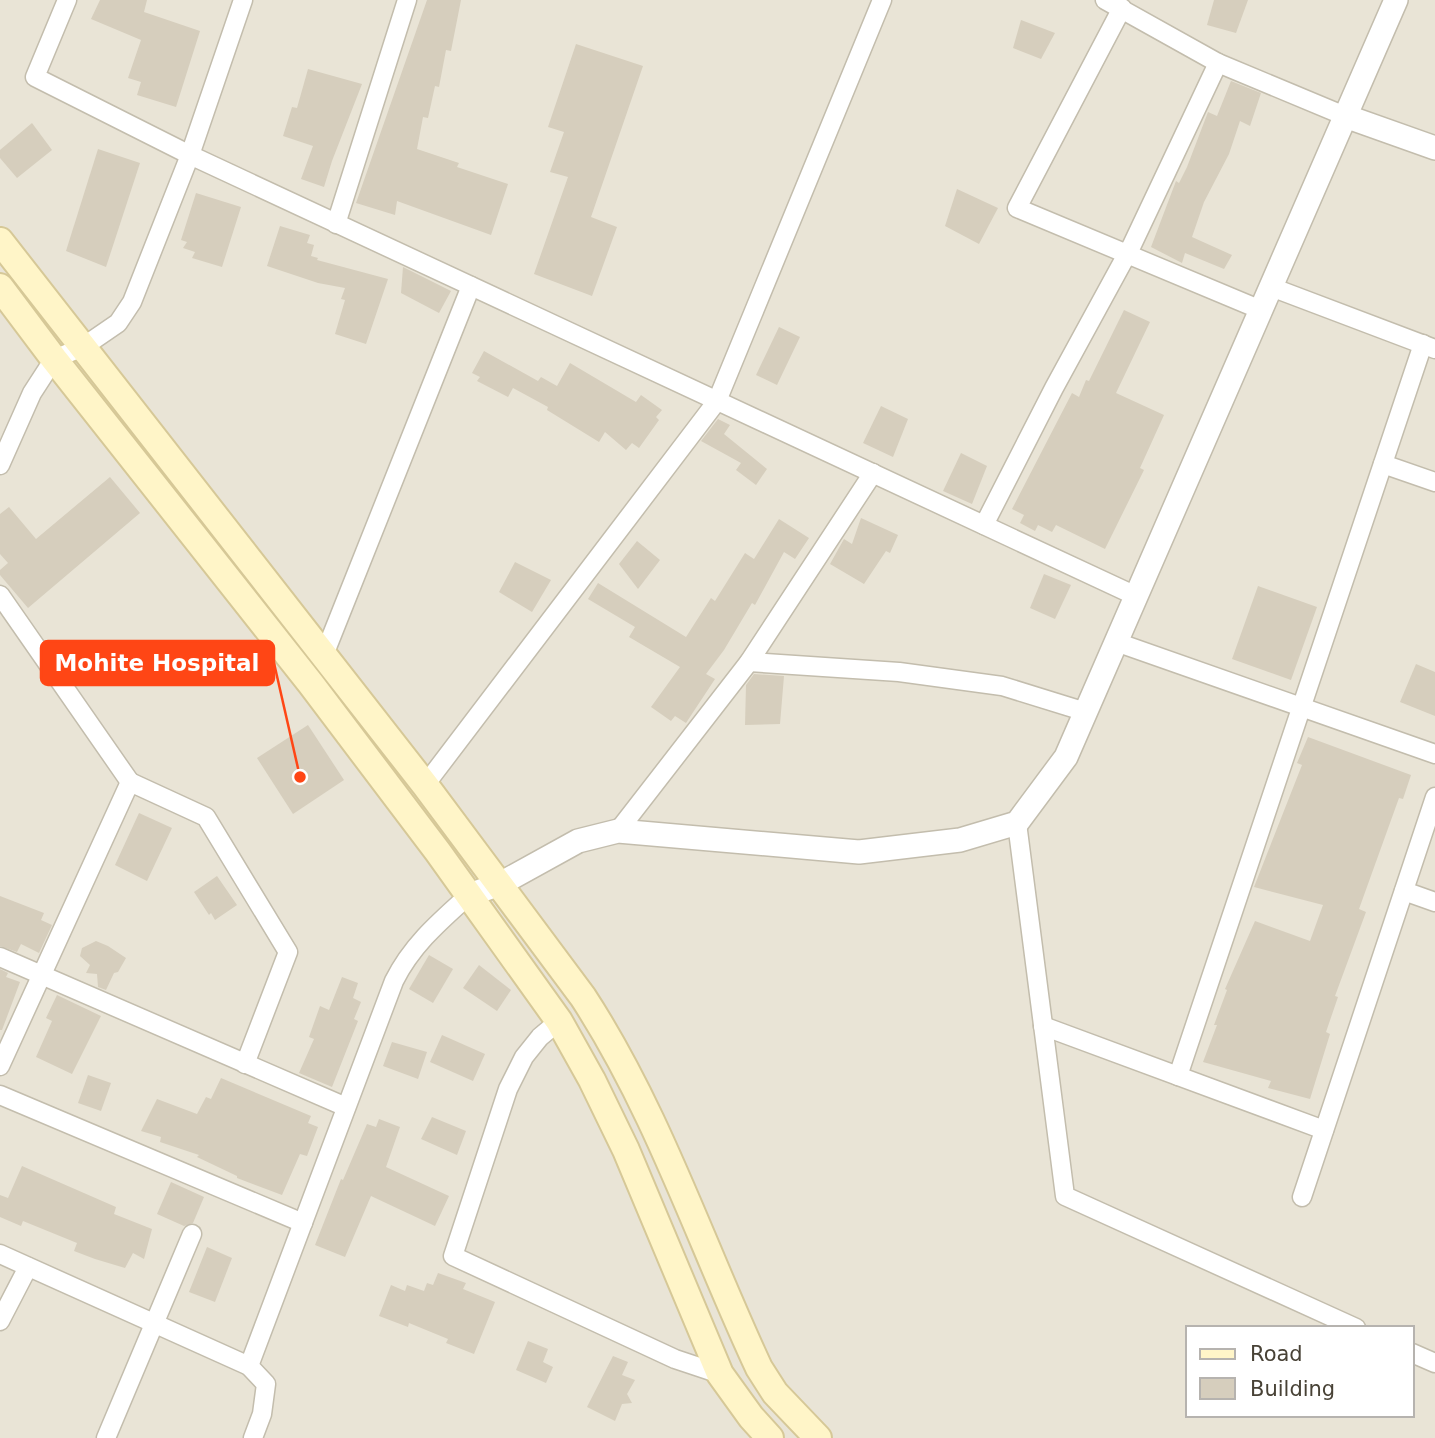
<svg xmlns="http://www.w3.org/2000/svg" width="1435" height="1438" font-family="'DejaVu Sans',sans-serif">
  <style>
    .residential { fill: #e9e4d6; fill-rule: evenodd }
    .building { fill: #d6cebd }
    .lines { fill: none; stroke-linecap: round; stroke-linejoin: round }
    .minor-casing { stroke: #c3bdad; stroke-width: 21 }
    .tertiary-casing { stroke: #c3bdad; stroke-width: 26 }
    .secondary-casing { stroke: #d6c897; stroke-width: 30 }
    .minor { stroke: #fff; stroke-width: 18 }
    .tertiary { stroke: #fff; stroke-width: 23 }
    .secondary { stroke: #fff5c8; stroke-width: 26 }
    .leader { fill: none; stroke: #ff4615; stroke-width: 2.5 }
    .callout-dot { fill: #ff4615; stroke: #fff; stroke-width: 2.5 }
    .callout { fill: #ff4615; stroke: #ff4615; stroke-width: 2.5 }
    .callout-label { font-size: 23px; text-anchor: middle; font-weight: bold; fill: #fff }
  </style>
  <rect width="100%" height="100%" fill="#f4f1e8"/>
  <path class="residential" d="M 0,0 L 1435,0 L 1435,1438 L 0,1438 ZM 1188,1328 L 1412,1328 L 1412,1415 L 1188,1415 Z"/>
  <g class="building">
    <path d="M 100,0 L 147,0 L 144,12 L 200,31 L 176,107 L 137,95 L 141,82 L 128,78 L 141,40 L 91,19 Z"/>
    <path d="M 427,0 L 461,0 L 451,51 L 446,50 L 439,87 L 435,86 L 428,118 L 423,117 L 417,149 L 459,163 L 457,167 L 508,184 L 491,235 L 397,201 L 395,215 L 356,203 Z"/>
    <path d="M 1214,0 L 1248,0 L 1236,33 L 1207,25 Z"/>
    <path d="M 1021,20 L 1055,33 L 1041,59 L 1013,48 Z"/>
    <path d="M 576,44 L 643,66 L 591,217 L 617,227 L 592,296 L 534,274 L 568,177 L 550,172 L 564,132 L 548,127 Z"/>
    <path d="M 308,69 L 362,84 L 332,161 L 324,187 L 301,179 L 313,146 L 283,136 L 292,107 L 297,108 Z"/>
    <path d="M 1231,81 L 1261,93 L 1250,126 L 1240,121 L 1229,154 L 1204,202 L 1192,237 L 1232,255 L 1224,269 L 1185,253 L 1182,263 L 1151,247 L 1176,181 L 1179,183 L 1187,167 L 1208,112 L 1217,116 Z"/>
    <path d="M 32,123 L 52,150 L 17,178 L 0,158 L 0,150 Z"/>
    <path d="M 98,149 L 140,163 L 106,267 L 66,251 Z"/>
    <path d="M 957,189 L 998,208 L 979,244 L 945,226 Z"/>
    <path d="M 196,193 L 241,207 L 222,267 L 192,258 L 195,252 L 183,248 L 187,242 L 181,240 Z"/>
    <path d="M 280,226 L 310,235 L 307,243 L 314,245 L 311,256 L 318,258 L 317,260 L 388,279 L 366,344 L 335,334 L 345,300 L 341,299 L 345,288 L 318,283 L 267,266 Z"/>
    <path d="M 403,267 L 451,291 L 439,313 L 401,293 Z"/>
    <path d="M 1124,310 L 1150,322 L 1116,393 L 1164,415 L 1140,468 L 1144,470 L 1105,549 L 1056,525 L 1052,532 L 1038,525 L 1035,531 L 1020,523 L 1024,515 L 1012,509 L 1072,393 L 1079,397 L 1086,380 L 1089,381 Z"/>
    <path d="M 779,327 L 800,337 L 777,385 L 756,375 Z"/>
    <path d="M 484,351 L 538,381 L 541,377 L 557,386 L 570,363 L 636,402 L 641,395 L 662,410 L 656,417 L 659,420 L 639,448 L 632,443 L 626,450 L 605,432 L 599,442 L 547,410 L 548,407 L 513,388 L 508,397 L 477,381 L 480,377 L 472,373 Z"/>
    <path d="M 881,406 L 908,419 L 893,457 L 863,443 Z"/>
    <path d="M 718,419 L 730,425 L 724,434 L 767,469 L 756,485 L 736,470 L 741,463 L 701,441 Z"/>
    <path d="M 961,453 L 987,466 L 972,504 L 943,491 Z"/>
    <path d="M 110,477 L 140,513 L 28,608 L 0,575 L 0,570 L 8,563 L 0,554 L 0,514 L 9,507 L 36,539 Z"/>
    <path d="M 861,518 L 898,535 L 890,553 L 886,551 L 864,584 L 830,564 L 844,539 L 852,544 Z"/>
    <path d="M 779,519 L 809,538 L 795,559 L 784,552 L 755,605 L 752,603 L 724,650 L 706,674 L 715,679 L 686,723 L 675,716 L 671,721 L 651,707 L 680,667 L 629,637 L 635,627 L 588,599 L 598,583 L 686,637 L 711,598 L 715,601 L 745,553 L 754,559 Z"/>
    <path d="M 637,541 L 660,560 L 638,589 L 619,564 Z"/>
    <path d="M 515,562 L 551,580 L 532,612 L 499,592 Z"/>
    <path d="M 1044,574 L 1071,585 L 1055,619 L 1030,608 Z"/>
    <path d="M 1258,586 L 1317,607 L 1291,680 L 1232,659 Z"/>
    <path d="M 1416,664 L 1435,672 L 1435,716 L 1400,702 Z"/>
    <path d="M 754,674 L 784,676 L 780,724 L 745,725 L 746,685 Z"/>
    <path d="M 308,725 L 344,780 L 293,814 L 257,758 Z"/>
    <path d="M 1308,737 L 1411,775 L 1403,799 L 1399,798 L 1359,909 L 1366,912 L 1335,996 L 1338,997 L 1326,1032 L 1330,1034 L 1310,1099 L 1268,1088 L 1271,1081 L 1203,1062 L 1217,1025 L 1214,1025 L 1227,990 L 1225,989 L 1255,921 L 1310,941 L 1323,905 L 1254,887 L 1302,765 L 1297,763 Z"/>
    <path d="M 139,813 L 172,828 L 147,881 L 115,865 Z"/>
    <path d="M 217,876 L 237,905 L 215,920 L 211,913 L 209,915 L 194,892 Z"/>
    <path d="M 0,896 L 44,913 L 41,920 L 52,925 L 39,953 L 21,944 L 17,952 L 0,946 Z"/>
    <path d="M 96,941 L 108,946 L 126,958 L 118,972 L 114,973 L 106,990 L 98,987 L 97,974 L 86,973 L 90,965 L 80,956 L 82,948 Z"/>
    <path d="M 429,955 L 453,969 L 433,1003 L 409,989 Z"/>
    <path d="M 479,965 L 511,990 L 497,1011 L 463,988 Z"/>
    <path d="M 0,969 L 8,973 L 6,977 L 20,982 L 2,1030 L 0,1030 Z"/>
    <path d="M 342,977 L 358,983 L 353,998 L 361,1002 L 354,1019 L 358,1021 L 332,1087 L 299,1073 L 314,1039 L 309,1037 L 320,1006 L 329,1010 Z"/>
    <path d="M 57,995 L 101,1016 L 72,1074 L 36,1057 L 52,1021 L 46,1018 Z"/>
    <path d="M 442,1035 L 485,1054 L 473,1081 L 430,1062 Z"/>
    <path d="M 392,1042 L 427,1052 L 418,1079 L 383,1066 Z"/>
    <path d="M 88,1075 L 111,1083 L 101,1111 L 78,1103 Z"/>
    <path d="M 221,1078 L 311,1116 L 308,1123 L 318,1127 L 307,1156 L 300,1154 L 282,1195 L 237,1178 L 237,1176 L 197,1157 L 199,1155 L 160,1142 L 161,1137 L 141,1131 L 157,1099 L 197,1114 L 206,1097 L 211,1099 Z"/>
    <path d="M 432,1117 L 466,1131 L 457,1155 L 421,1139 Z"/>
    <path d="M 379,1119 L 400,1127 L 386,1167 L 449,1196 L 435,1226 L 371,1196 L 345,1257 L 315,1245 L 341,1179 L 343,1180 L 367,1124 L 376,1127 Z"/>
    <path d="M 22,1166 L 116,1207 L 114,1214 L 152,1229 L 144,1259 L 133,1253 L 125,1268 L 95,1259 L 74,1251 L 77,1243 L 23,1221 L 21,1226 L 0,1217 L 0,1195 L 8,1198 Z"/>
    <path d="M 171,1182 L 204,1197 L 193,1223 L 184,1226 L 157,1214 Z"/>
    <path d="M 207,1247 L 232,1258 L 215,1302 L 189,1292 Z"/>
    <path d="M 438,1273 L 466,1283 L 463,1289 L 495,1302 L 474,1354 L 446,1343 L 448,1339 L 409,1323 L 408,1327 L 379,1316 L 391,1285 L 405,1291 L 407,1285 L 424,1291 L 427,1283 L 433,1285 Z"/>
    <path d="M 528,1341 L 548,1349 L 543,1362 L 553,1367 L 546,1383 L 516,1370 Z"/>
    <path d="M 613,1356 L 628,1362 L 622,1375 L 635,1380 L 627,1394 L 632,1403 L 622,1404 L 615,1421 L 587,1407 Z"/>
  </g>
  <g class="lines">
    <g class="minor-casing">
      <g id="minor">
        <path d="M 67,0 L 35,77 L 190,155 L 1136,596"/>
        <path d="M 1105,0 L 1218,63 L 1345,116"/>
        <path d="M 1122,8 L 1017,208 L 1261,310"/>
        <path d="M 336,224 L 407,0"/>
        <path d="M 1271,287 L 1435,349"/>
        <path d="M 1383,464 L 1435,482"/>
        <path d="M 0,465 L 32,393 L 54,359 L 83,347 L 118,323 L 132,302 L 190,155 L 243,0"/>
        <path d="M 984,525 L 1054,388 L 1132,245 L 1218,63"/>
        <path d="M 0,595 L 130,782"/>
        <path d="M 1116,642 L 1435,754"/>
        <path d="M 324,655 L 471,286"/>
        <path d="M 749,662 L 899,672 L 1002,686 L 1086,712"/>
        <path d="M 425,785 L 717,401 L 882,0"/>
        <path d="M 1017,823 L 1065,1196 L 1356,1328"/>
        <path d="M 618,831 L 749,662 L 873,473"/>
        <path d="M 1404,891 L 1435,902"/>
        <path d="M 0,957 L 346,1107"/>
        <path d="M 559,1021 L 540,1037 L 524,1057 L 508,1089 L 453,1256 L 675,1359 L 720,1374"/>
        <path d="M 1043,1026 L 1324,1130"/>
        <path d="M 0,1066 L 130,782 L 206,817 L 288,952 L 245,1064"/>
        <path d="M 1178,1076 L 1423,344"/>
        <path d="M 0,1095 L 303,1223"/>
        <path d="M 1302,1197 L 1435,797"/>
        <path d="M 0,1254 L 249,1366 L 266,1384 L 262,1414 L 253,1438"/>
        <path d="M 0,1321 L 28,1267"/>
        <path d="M 1412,1353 L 1435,1363"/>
        <path d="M 249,1366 L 394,981 C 412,945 439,922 469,895"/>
        <path d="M 106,1438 L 192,1234"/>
      </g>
    </g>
    <g class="tertiary-casing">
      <g id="tertiary">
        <path d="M 1345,116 L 1435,148"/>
        <path d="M 469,895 L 500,884 L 578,841 L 618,831 L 859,852 L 960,840 L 1017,823 L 1066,757 L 1396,0"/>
      </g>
    </g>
    <g class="secondary-casing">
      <g id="secondary">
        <path d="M 0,241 L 425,785 L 583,997 C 658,1112 701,1244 759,1368 L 775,1393 L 818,1438"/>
        <path d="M 0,287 L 54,359 L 311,684 L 438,852 L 559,1021 L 592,1080 L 626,1150 L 720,1374 L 751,1417 L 770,1438"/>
      </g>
    </g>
    <use href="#minor" class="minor"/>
    <use href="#tertiary" class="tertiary"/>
    <use href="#secondary" class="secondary"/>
  </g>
  <path class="leader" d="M300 777L274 663"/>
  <circle class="callout-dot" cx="300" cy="777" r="7"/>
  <rect class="callout" x="41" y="641" width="233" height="44" rx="7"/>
  <g class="callout-label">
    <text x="157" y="671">Mohite Hospital</text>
  </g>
  <rect x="1186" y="1326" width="228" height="91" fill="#ffffff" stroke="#b6b3af" stroke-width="2"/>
  <rect x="1200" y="1349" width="35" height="10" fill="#fff5c8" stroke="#b6b3af" stroke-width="2"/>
  <text x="1250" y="1361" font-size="21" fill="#484236">Road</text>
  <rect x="1200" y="1378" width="35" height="21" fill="#d6cebd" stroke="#b6b3af" stroke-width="2"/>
  <text x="1250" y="1396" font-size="21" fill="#484236">Building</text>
</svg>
